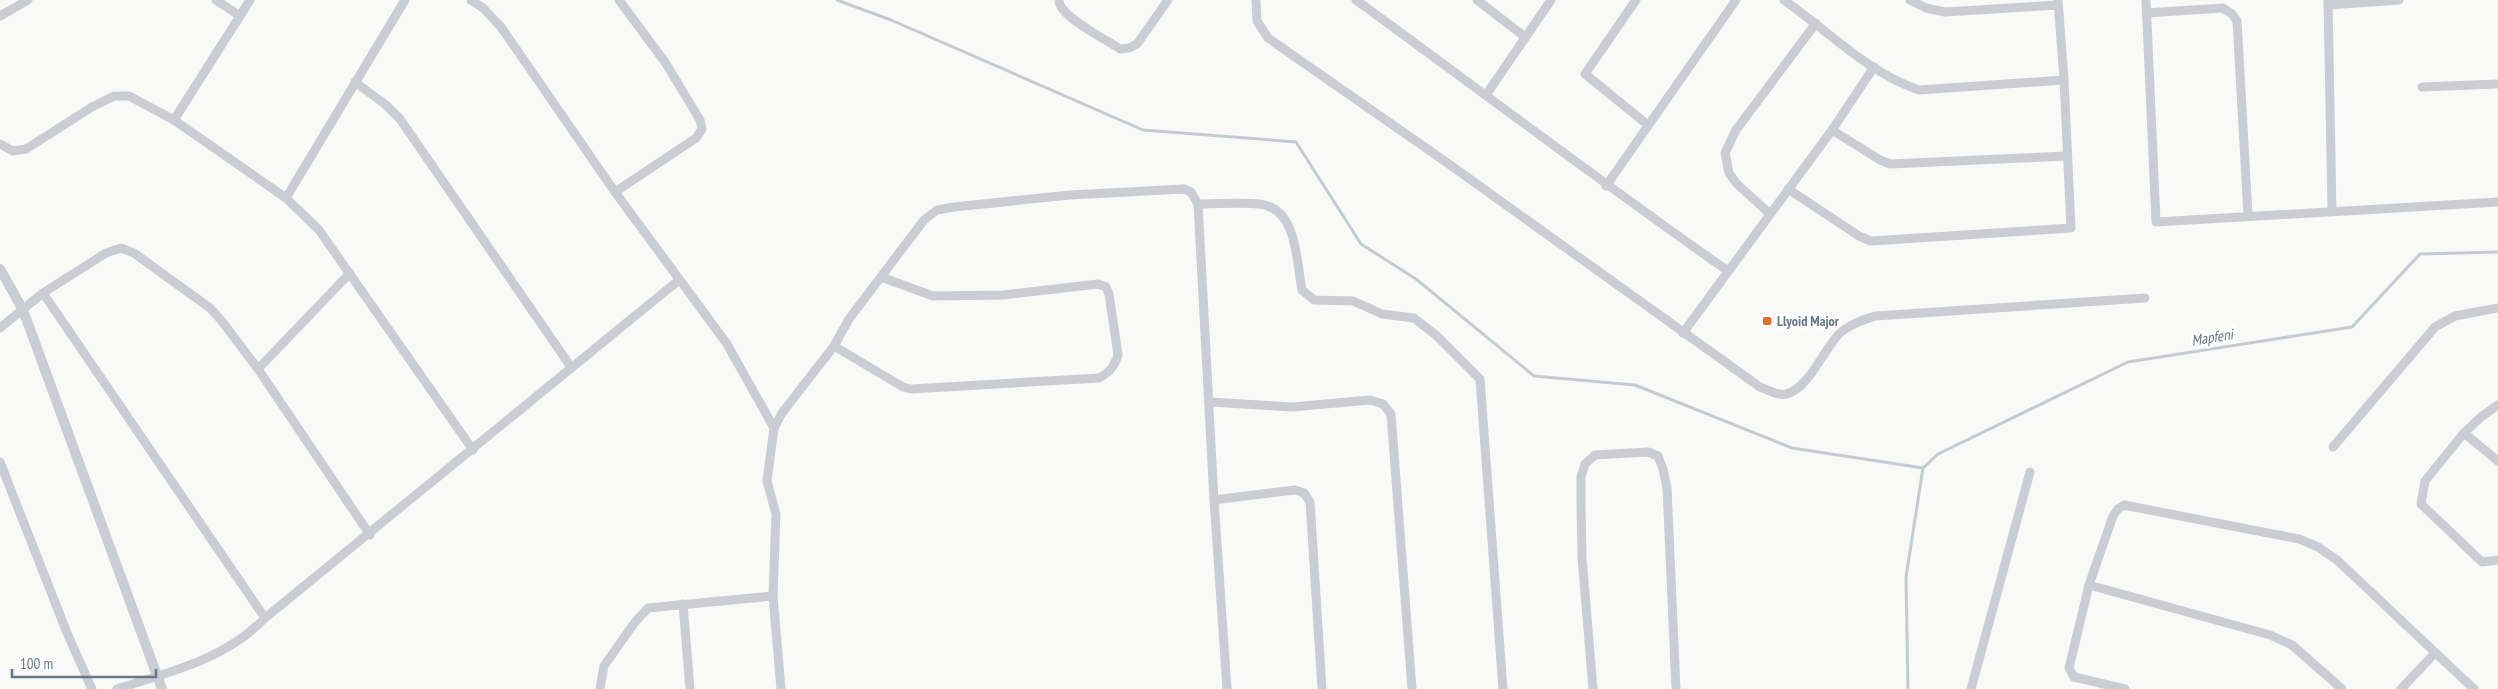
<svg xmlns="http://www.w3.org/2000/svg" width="2498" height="689" font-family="'PT Sans Narrow',sans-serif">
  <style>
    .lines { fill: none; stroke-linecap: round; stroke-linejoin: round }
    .stream { stroke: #c4ccd2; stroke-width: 3 }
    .minor { stroke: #cacdd1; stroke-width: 9 }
    .tertiary { stroke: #cacdd1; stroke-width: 10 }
    .poi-dot { fill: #ea6d27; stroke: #fff; stroke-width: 2 }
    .labels { text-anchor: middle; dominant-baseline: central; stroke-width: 5; stroke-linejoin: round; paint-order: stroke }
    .poi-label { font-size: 14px; font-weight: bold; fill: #68768a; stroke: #fff; text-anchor: start }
    .water-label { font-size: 15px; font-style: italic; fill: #637784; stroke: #fff }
  </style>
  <rect width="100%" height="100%" fill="#f9faf8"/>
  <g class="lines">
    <g class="stream">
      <path d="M 837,0 L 891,20 L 1143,130 L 1296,142 L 1361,244 L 1416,279 L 1534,376 L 1635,385 L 1792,448 L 1923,468"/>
      <path d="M 1923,468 L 1938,454 L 2128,362 L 2352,327 L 2420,254 L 2498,252"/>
      <path d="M 1908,689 L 1906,577 L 1923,468"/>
    </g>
    <g class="minor">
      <path d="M 216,0 L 240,16"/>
      <path d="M 471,0 L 483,8 L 501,27 L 615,192 L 727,344 L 774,428"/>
      <path d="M 1059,0 C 1058,16 1107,40 1120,49 L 1129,48 L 1137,44 L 1168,0"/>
      <path d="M 1256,0 L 1257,21 L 1268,38 L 1446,162 L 1760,387 C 1768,390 1778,396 1786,394 C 1809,389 1824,348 1840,333 C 1850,324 1863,320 1875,316 L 2145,298"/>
      <path d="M 1356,0 C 1480,90 1602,183 1728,271"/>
      <path d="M 1477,0 L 1525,37"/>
      <path d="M 1636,0 L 1585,74 L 1648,125"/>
      <path d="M 1784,0 C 1827,30 1868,73 1919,90 L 2064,80"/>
      <path d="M 1910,0 L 1926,8 L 1945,12 L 2058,5"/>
      <path d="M 2146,0 L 2156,222 L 2498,202"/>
      <path d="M 2328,0 L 2332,211"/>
      <path d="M 2328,5 L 2399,0"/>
      <path d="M 2146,13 L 2223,8 L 2232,14 L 2237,21 L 2248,215"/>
      <path d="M 0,16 L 28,0"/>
      <path d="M 355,82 L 386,105 L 400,119 L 571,367"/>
      <path d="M 2422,87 L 2498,84"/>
      <path d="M 1486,95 L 1551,0"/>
      <path d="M 174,120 L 250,0"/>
      <path d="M 1832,130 L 1880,160 L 1890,164 L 2067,156"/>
      <path d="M 0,144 L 13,151 L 26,149 L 92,107 L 114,96 L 129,96 L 174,120 L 286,198 L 319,230 L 473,450"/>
      <path d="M 1606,186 L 1736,0"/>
      <path d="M 1788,189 L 1859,236 L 1871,241 L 2071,228 L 2064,80 L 2058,0"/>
      <path d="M 615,192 L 696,138 L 702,129 L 700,120 L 665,62 L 619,0"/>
      <path d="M 286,198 L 405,0"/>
      <path d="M 1198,204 C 1218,204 1240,202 1260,204 C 1298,209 1296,261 1302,290 L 1314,300 L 1353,301 L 1382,314 L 1414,318 L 1437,336 L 1480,379 L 1503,689"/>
      <path d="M 1770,214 L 1736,183 L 1729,173 L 1725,153 L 1736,130 L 1816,23"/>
      <path d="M 43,293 L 265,618"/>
      <path d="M 0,328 L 43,293 L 106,253 L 121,248 L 134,253 L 210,308 L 221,320 L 258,369 L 370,535"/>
      <path d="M 1683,333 L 1832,130 L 1874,67"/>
      <path d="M 834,346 L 903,387 L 911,389 L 1099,378 C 1110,372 1114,367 1118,355 L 1109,294 L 1106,287 L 1098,284 L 1003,295 L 933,296 L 881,277"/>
      <path d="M 258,369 L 350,273"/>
      <path d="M 1210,402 L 1292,407 L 1370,400 L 1383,404 L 1391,414 L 1412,689"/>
      <path d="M 2498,405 L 2481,417 L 2464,433 L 2425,481 L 2421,504 L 2482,562 L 2498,560"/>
      <path d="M 2464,433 L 2498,461"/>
      <path d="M 2333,447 L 2435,327 L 2455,316 L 2498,308"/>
      <path d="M 0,462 L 67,633 L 92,689"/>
      <path d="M 1214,500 L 1295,490 L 1304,493 L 1310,502 L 1322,689"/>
      <path d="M 2089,585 L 2113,516 L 2118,509 L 2124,505 L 2299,539 L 2318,547 L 2337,560 L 2474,689"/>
      <path d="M 683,604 L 690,689"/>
      <path d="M 117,689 C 170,672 226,659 265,618 L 679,280"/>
      <path d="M 600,689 L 604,666 L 635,622 L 648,608 L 773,596"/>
      <path d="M 781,689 L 773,596 L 776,514 L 767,481 L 774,428 L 782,413 L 834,346 L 849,319 L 924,220 L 937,210 L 954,207 L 1070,195 L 1184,189 L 1191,192 L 1198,204 L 1214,500 L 1227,689"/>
      <path d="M 1593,689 L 1582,557 L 1581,503 L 1581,477 L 1585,464 L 1595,455 L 1648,452 L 1658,456 L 1663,469 L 1667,488 L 1676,689"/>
      <path d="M 1971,689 L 2030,472"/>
      <path d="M 2125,689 L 2074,677 L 2069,668 L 2089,585 L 2270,635 L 2292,645 L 2342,689"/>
      <path d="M 2401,689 L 2435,653"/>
    </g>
    <path class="tertiary" d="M 0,269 L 23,310 L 162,689"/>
  </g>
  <rect class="poi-dot" x="1762" y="316" width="10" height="10" rx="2.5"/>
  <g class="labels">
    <g class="poi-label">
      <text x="1777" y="321">Llyoid Major</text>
    </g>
    <g class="water-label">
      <text transform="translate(2212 337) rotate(-9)">Mapfeni</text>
    </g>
  </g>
  <path d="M12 669v8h144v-8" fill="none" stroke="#68768a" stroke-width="2.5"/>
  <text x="20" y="669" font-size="15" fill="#68768a" stroke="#ffffff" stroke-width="4" paint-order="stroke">100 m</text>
</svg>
